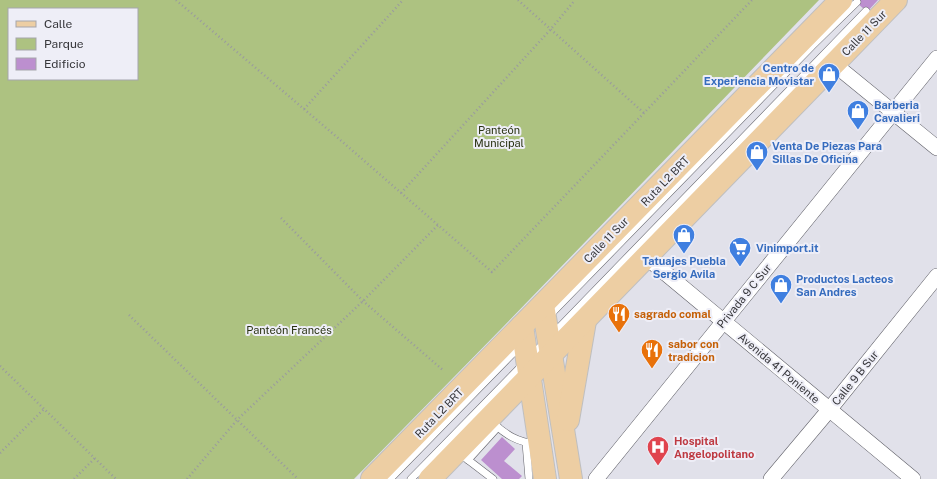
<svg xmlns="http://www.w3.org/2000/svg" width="937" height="479" font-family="'Public Sans',sans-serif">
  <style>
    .green { fill: #adc281; fill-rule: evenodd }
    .building { fill: #bc8fcf }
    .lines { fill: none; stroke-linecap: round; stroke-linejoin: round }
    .lane-casing { stroke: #606068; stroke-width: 8 }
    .street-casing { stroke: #606068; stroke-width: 16 }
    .primary-casing { stroke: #bfbfc0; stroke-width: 24 }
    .path { stroke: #9999a0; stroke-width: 2.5; stroke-dasharray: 1 3; stroke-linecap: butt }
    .lane { stroke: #fff; stroke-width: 7 }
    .street { stroke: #fff; stroke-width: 15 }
    .primary { stroke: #edcea3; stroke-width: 22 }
    .labels { text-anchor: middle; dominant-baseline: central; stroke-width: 4; stroke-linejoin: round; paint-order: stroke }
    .street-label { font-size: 11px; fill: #37373b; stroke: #eeeef7 }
    .shop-label { font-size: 11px; font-weight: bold; fill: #366cbe; stroke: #eeeef7; text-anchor: start }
    .park-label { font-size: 11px; fill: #293212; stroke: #eeeef7 }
    .food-label { font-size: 11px; font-weight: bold; fill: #c56008; stroke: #eeeef7; text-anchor: start }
    .health-label { font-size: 11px; font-weight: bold; fill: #be3a42; stroke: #eeeef7; text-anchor: start }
  </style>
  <rect width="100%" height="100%" fill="#e1e1ea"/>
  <path class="green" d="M 0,0 L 819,0 L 501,329 L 354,479 L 0,479 ZM 9,9 L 137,9 L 137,79 L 9,79 Z"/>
  <g class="building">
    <path d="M 854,0 L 878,0 L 867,12 Z"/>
    <path d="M 502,437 L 515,449 L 504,461 L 522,476 L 519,479 L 502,479 L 481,460 Z"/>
  </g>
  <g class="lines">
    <g class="lane-casing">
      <g id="lane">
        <path d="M 549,316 L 812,46 L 857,2"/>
        <path d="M 552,335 L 866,11"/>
        <path d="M 490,421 C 506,434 515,442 537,444"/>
        <path d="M 526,443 L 529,479"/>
        <path d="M 459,453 L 493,479"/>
        <path d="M 468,460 L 498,427"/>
        <path d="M 390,479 L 521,345"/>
        <path d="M 411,479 L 545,342"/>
      </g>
    </g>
    <g class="street-casing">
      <g id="street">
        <path d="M 834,64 L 937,148"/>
        <path d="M 646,257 L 913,479"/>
        <path d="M 596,479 L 937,58"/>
        <path d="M 771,479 L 829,410 L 937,276"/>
      </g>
    </g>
    <g class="primary-casing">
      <g id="primary">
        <path d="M 543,305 L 571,479"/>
        <path d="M 522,326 L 545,479"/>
        <path d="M 568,420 L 585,321"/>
        <path d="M 372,479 L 841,0"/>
        <path d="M 430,479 L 896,0"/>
      </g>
    </g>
    <g class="path">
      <path d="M 176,0 L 338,138 L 492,272 L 752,0"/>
      <path d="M 518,0 L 644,113"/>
      <path d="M 304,109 L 403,0"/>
      <path d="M 401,193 L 551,29 L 575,0"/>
      <path d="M 281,218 L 363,301 L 444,371"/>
      <path d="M 129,315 L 298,479"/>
      <path d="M 0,366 L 116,479"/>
      <path d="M 0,453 L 44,409"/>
      <path d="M 74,479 L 95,458"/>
      <path d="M 187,479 L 237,420 L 363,301 L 438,225"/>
    </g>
    <use href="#lane" class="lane"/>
    <use href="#street" class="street"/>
    <use href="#primary" class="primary"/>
  </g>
  <defs>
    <g id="shop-pin" transform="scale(1.15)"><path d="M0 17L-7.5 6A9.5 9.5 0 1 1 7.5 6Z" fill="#3f7fe0" stroke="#eeeef7"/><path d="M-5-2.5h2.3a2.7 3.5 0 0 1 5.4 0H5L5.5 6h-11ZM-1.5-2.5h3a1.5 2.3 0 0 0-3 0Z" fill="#fff"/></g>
    <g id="supermarket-pin" transform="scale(1.15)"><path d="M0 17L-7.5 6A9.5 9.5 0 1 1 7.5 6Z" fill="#3f7fe0" stroke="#eeeef7"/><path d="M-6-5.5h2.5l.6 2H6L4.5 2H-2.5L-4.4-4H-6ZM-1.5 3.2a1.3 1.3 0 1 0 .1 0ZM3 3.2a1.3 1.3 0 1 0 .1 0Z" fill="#fff"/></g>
    <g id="restaurant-pin" transform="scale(1.15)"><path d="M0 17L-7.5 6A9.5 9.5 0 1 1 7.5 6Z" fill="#e8710a" stroke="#eeeef7"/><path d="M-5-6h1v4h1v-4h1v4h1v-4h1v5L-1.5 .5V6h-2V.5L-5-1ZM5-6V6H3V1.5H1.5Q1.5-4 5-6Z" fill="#fff"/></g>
    <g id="hospital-pin" transform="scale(1.15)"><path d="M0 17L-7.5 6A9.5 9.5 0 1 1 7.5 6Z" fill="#e0444e" stroke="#eeeef7"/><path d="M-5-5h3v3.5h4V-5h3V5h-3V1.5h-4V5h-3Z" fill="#fff"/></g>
  </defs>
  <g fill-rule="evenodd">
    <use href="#shop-pin" x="829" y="74"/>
    <use href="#shop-pin" x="858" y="111"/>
    <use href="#shop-pin" x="757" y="152"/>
    <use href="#shop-pin" x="684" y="235"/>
    <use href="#supermarket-pin" x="740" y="248"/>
    <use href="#shop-pin" x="781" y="285"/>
    <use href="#restaurant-pin" x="619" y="314"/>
    <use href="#restaurant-pin" x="652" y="350"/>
    <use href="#hospital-pin" x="658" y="447"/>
  </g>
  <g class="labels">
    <g class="street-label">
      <text transform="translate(864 33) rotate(-46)">Calle 11 Sur</text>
      <text transform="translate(665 181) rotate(-46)">Ruta L2 BRT</text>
      <text transform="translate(606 240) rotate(-46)">Calle 11 Sur</text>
      <text transform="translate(744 296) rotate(-51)">Privada 9 C Sur</text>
      <text transform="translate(779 368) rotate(40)">Avenida 41 Poniente</text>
      <text transform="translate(855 378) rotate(-51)">Calle 9 B Sur</text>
      <text transform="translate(439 413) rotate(-46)">Ruta L2 BRT</text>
    </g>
    <g class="shop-label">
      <text x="814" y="68" text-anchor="end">Centro de<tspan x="814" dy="13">Experiencia Movistar</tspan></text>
      <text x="874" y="105">Barberia<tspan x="874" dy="13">Cavalieri</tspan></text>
      <text x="772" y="146">Venta De Piezas Para<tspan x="772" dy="13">Sillas De Oficina</tspan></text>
      <text x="756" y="248">Vinimport.it</text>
      <text x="684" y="261" text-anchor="middle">Tatuajes Puebla<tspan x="684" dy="13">Sergio Avila</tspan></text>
      <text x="796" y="279">Productos Lacteos<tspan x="796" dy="13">San Andres</tspan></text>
    </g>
    <g class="park-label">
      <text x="499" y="130">Panteón<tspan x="499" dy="13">Municipal</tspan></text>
      <text x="289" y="330">Panteón Francés</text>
    </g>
    <g class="food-label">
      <text x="634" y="314">sagrado comal</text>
      <text x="668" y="344">sabor con<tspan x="668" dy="13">tradicion</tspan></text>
    </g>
    <g class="health-label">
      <text x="674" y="441">Hospital<tspan x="674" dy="13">Angelopolitano</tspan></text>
    </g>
  </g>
  <rect x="8" y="8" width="130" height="72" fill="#eeeef7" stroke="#a5a5ac"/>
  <rect x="16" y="21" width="20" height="6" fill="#edcea3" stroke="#a5a5ac"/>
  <text x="44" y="28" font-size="12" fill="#37373b">Calle</text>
  <rect x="16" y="38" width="20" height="12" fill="#adc281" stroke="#a5a5ac"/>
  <text x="44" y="48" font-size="12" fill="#37373b">Parque</text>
  <rect x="16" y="58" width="20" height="12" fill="#bc8fcf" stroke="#a5a5ac"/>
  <text x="44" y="68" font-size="12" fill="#37373b">Edificio</text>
</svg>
